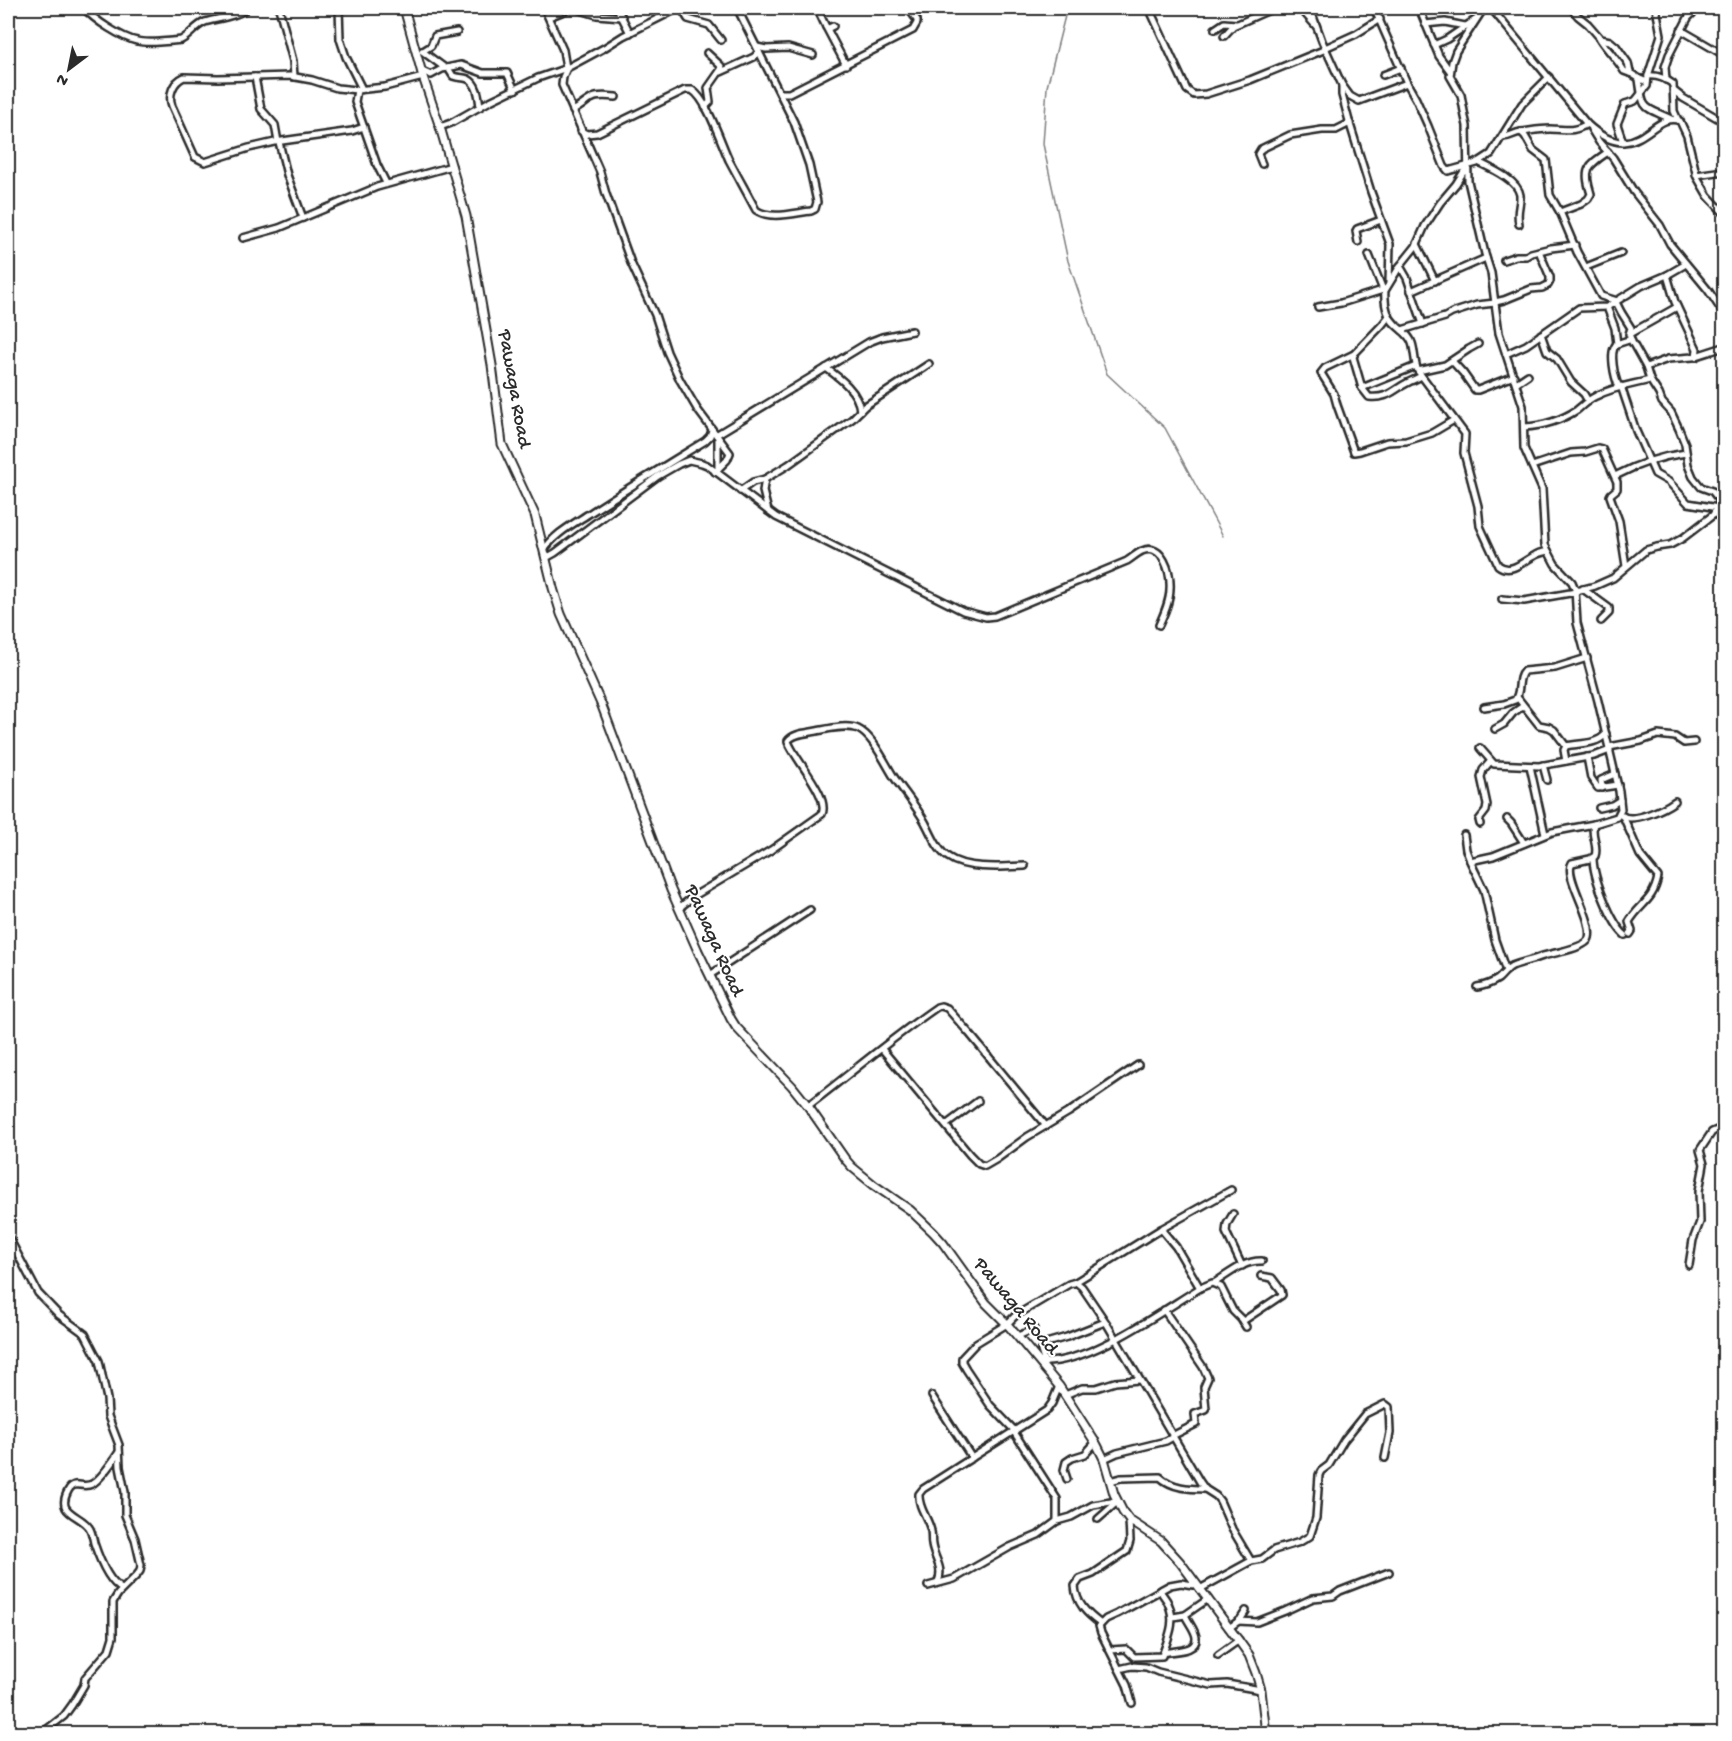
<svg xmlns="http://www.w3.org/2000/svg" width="1732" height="1741" font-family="'Gochi Hand',sans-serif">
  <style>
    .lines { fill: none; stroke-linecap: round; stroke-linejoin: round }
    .stream { stroke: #7e7e7e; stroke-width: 1.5 }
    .minor-casing { stroke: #2b2b2b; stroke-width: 10 }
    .major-casing { stroke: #2b2b2b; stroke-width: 11 }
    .minor { stroke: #fff; stroke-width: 5 }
    .major { stroke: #fff; stroke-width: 7 }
    .labels { text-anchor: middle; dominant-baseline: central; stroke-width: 4.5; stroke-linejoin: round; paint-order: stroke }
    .street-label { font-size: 20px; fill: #2b2b2b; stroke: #fff }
  </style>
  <rect width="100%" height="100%" fill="#fff"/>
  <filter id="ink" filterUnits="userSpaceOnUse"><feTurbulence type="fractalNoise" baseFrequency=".0167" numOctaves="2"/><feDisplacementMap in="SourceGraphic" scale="12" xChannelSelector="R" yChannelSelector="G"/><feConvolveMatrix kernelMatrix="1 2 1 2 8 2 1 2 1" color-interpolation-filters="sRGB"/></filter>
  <g filter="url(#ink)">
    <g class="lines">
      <path class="stream" d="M 1067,8 L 1047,87 L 1043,144 L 1068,261 L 1107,374 L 1165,428 L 1223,536"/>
      <g class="minor-casing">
        <g id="minor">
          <path d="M 84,8 C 94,20 122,38 137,41 C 148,44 171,41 181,40 C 191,35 195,26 205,22 C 215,19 241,15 247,8"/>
          <path d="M 279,8 L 293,61 L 294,77"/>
          <path d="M 339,8 L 340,39 L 346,57 L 362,89"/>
          <path d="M 544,8 L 563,50 L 566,68"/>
          <path d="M 574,8 L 597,15 L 622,17"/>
          <path d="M 617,8 L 630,33"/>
          <path d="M 681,8 L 688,19 L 709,25 L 721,40"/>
          <path d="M 817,8 L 826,27 L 829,28 L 833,26"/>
          <path d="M 1149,8 L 1187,90 L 1194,95 L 1206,94 L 1250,80 L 1326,49"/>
          <path d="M 1300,8 L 1316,26"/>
          <path d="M 1310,8 L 1322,41 L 1342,85 L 1342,95 L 1349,121 L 1371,192 L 1390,244 L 1389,283"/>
          <path d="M 1374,8 L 1407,83 L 1416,99 L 1428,126 L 1444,166 L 1448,171 L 1477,163 L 1491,154 L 1522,104 L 1549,77"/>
          <path d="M 1419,8 L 1439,56 L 1450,71"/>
          <path d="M 1491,8 L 1587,124 C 1638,171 1652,109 1680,121 L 1687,136 L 1697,177 L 1708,196 L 1724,213"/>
          <path d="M 1571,8 L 1578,16 L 1588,24 L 1601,39 L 1610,41 L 1616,46 L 1628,63 L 1630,73"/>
          <path d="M 549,17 L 571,8"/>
          <path d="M 1425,24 L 1445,22 L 1465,26"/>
          <path d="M 826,27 L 846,65"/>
          <path d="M 1215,29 L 1224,23 L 1236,24"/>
          <path d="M 1681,30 L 1724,55"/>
          <path d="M 1224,36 L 1233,26 L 1274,8"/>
          <path d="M 1600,39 C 1607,50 1617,59 1624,71 L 1632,74 L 1640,79 L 1647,82"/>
          <path d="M 1434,45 L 1447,39 L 1475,20"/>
          <path d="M 757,47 L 766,49 L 788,48 L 813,55"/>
          <path d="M 1325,48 L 1356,34 L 1380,19"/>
          <path d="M 422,51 L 445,68"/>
          <path d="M 423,51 L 431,46 L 435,36 L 457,32"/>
          <path d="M 448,68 L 453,76 C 458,78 463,77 468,79 C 478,84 479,98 480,107"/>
          <path d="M 567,68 L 563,77 L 562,85 L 600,172 L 606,194 L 631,263 L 655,315 L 667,352 L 680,380 L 697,409 L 730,453 L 727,460 L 715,472"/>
          <path d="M 422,71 L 431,75 L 442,69 L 461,65 L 483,73 L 507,73 L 515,90"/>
          <path d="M 721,72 L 754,57 L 759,52"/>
          <path d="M 1383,75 L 1401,68"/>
          <path d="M 1648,76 C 1656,75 1666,79 1673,84 L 1674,111 L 1678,120"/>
          <path d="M 255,77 L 261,109 L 275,125 L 278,142"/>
          <path d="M 1639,79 C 1643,111 1643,106 1671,119"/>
          <path d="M 1666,80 L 1665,67 L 1669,55 L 1688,18 L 1698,8"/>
          <path d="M 1342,85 L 1350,96 L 1359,101 L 1407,83"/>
          <path d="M 357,90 L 355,102 L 377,165 L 386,183"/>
          <path d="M 1674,91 L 1683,98 L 1724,122"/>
          <path d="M 780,93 L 789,93 L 913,30 L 917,23 L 917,20 L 908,8"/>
          <path d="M 705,107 L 710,102 L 708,88 L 722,68 L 720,65 L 707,53"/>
          <path d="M 573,111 C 593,99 589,94 616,97"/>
          <path d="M 364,127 L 352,131 L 275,142 L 249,148 L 205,162 L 195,157 L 172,106 C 168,95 173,82 184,77 L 218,78 L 290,76 L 312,80 L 337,88 L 357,90 L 385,87 L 423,77"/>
          <path d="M 440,127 L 451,123 L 490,101 L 538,78 L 567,68 L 604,48 L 623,36 L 679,8"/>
          <path d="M 1591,129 L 1599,142 L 1613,158 L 1634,192 L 1660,225 L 1670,244 L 1708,290 L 1724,314"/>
          <path d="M 581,131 L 587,134 L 597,133 L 685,90 L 692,90 C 707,99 721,143 729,160 C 738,177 747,193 756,210 C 770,220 794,213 811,211 L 815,209 L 817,202 L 809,165 L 794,122 L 737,8"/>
          <path d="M 1521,132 L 1525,136 L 1533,150 L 1546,160 L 1550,195 L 1561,214 L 1577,252 L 1601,296 L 1617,301"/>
          <path d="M 1502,137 C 1509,138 1513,133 1521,132 C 1530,131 1540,129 1550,129 C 1566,129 1572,133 1587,124"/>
          <path d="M 279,142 L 287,175 L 303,218"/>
          <path d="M 1623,142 L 1617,124 L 1625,104 L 1635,101 L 1647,86 L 1648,76 L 1661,35 L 1656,8"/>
          <path d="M 1478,162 C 1490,168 1518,180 1520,195 C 1521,205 1516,210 1519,224"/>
          <path d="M 1262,164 L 1258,154 L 1261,149 L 1290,135 L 1322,130 L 1336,130 L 1350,123"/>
          <path d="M 1696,175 L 1724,171"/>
          <path d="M 1560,212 L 1581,204 L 1588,199 L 1591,194 C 1583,169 1587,166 1608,152"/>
          <path d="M 243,238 L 279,228 L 377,187 L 452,166"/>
          <path d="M 1358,242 L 1356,231 L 1357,229 L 1381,220"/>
          <path d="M 1417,244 L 1435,281"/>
          <path d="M 1369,255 L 1383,290"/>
          <path d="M 1504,260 L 1516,256 L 1526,256 L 1531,253 L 1551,248 L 1575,245"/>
          <path d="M 1400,266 L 1407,278 L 1423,324"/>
          <path d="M 1586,267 L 1621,253"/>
          <path d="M 1667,275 L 1675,302 L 1697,349 L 1696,357"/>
          <path d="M 1385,289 C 1384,302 1386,316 1396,325 C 1402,331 1409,334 1412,343 C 1415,352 1414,362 1418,371 L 1465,434 L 1464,453 L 1478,506 L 1480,526 L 1498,565 C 1511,575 1523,561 1534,556 C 1538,553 1543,552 1548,551"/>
          <path d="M 1411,291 L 1486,258"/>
          <path d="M 1495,302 L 1504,300 L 1531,289 L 1542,288 L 1548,285 L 1550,281 L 1550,277 L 1539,251"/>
          <path d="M 1616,302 L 1621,312 L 1631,328 L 1629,334 L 1632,342 L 1646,367 L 1650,380 L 1659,394 L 1662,402 L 1671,412 L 1679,429 L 1685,444 L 1688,465 L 1693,477 L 1701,487 L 1712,491 L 1721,502"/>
          <path d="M 1318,307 L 1341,303 L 1386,289 L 1400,266 L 1416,246 L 1425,226 L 1440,203 L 1456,184 L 1466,168"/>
          <path d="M 1607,307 L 1615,328 L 1617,344"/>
          <path d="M 1389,316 L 1382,325 L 1355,353 L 1353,357 L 1362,388 L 1369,397 C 1388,399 1393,390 1407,383 C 1412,380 1417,379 1421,376"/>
          <path d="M 1402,330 L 1445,317 L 1452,313 L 1477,305 L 1495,303"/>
          <path d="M 1631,333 L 1677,307"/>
          <path d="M 1541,334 L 1547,351 L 1557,359 L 1571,382 L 1584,394 L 1588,401"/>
          <path d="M 1354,354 L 1325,368 L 1321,373 L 1334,394 L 1337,405 L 1354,452 L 1360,451 L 1387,442 L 1406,441 L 1432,433 L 1454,420"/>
          <path d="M 1506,354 L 1526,345 L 1579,308 L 1607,307 L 1641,286 L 1667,275 L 1686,264"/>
          <path d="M 1452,361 L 1463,373 L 1475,390 L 1478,390 L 1514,376"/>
          <path d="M 1646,367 L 1668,359 L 1693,357 L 1724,347"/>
          <path d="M 826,368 C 840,378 859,392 860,411"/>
          <path d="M 1418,371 L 1445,365 L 1469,349 L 1478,344"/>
          <path d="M 1516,383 L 1528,375"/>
          <path d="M 1621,386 L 1636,431 L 1655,474 L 1669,482 L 1688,503 L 1718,508"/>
          <path d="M 1619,387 C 1615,379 1608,351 1617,344 C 1621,342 1627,341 1631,339"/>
          <path d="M 1362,388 L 1416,366"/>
          <path d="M 1524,427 C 1543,426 1560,421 1577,410 C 1583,405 1589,399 1596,396 C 1613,387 1632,385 1650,380"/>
          <path d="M 716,435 L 869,342 L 882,337 L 912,331"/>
          <path d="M 1532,466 L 1571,453 L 1585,452 L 1598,448 L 1602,449 L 1617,482 L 1617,489 L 1611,494 L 1610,496 L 1619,521 L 1626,566"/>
          <path d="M 718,469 L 718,438"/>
          <path d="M 1615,476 C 1636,465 1662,456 1686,453"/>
          <path d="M 765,479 L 763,491 L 768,511"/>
          <path d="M 740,491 L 753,482 L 765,479 L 788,465 L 852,419 L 865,406 L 929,364"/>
          <path d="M 544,551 C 552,535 575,523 590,513 C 628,488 666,465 705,441 L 710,436 L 712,430"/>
          <path d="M 546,558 L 555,553 L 658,476 L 679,464 L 689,460 L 702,463 L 707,465 L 776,517 L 963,611 L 986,617 L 995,616 L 1127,561 C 1132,558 1137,553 1142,551 C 1163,542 1171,573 1170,589 C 1170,601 1164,614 1159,625"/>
          <path d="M 1583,589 L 1609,608 L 1609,613 L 1601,621"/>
          <path d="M 1576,591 L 1595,586 L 1613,578 L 1646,550 L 1657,547 L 1670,545 L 1683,538 L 1713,515 L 1724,494"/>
          <path d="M 1502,599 L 1524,601 L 1576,592"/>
          <path d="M 1517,697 L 1539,725 L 1549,727 L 1554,730 L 1566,746"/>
          <path d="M 1484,707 L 1504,704 L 1515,700 C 1522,690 1516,679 1524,671 L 1555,668 L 1587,658"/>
          <path d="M 1495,729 L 1504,724 L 1513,713 L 1523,706"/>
          <path d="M 1609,747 L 1641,741 L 1658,735 L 1675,737 L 1684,743 L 1694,742"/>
          <path d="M 1480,748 L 1494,764 L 1539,766 L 1594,756 L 1610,750"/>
          <path d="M 1587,757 L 1591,778 L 1598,788 L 1618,785"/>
          <path d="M 1566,761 L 1564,750 L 1566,746 C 1580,743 1596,745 1606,734"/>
          <path d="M 1543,765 L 1547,780"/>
          <path d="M 1530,766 L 1545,834"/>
          <path d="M 1602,788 L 1601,780 L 1615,774"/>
          <path d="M 1599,808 L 1612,805 L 1620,800"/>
          <path d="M 1622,816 C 1634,823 1664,809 1675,801"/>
          <path d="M 1623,816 L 1640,855 L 1658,877 C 1653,902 1640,903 1629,922 L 1632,931 L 1630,934"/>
          <path d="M 1507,819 L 1511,823 L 1524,843"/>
          <path d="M 1480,824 L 1479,820 L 1486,811 L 1487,805 L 1481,777 L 1483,770 L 1490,762"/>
          <path d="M 1464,835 L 1466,850 L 1471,863 L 1484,890 L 1495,940 L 1506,971"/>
          <path d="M 1593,858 C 1593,877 1611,923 1625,935"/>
          <path d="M 1470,861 L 1493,856 L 1552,832 L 1594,824"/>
          <path d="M 679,908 L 694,896 L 771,850 L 822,814 C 830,796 794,759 788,741 C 793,733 808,733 817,731 C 828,729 847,724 858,729 C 873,736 885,763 894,777 C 904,792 916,806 925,822 C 931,833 937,850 948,857 C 966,870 1003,867 1025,866"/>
          <path d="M 710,975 L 810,910"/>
          <path d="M 1477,987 C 1484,986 1492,983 1498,979 C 1503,975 1506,969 1512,966 C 1522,962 1533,960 1543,956 C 1553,953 1587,948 1589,938 C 1594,918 1563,876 1572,863 L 1590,859 L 1595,856 C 1599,845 1590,835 1594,824 L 1617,817 L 1621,809 L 1619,791 L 1598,701 L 1577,623 L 1575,589 L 1572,582 L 1555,564 L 1545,545 L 1542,489 L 1524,448 L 1523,406 L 1499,333 L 1491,273 L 1485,254 L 1468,181 L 1467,126 L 1465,117 L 1461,95 L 1450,76 L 1452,62 L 1456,51 L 1484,8"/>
          <path d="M 882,1049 L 970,1155 L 979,1164 L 985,1166 L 997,1159 L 1027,1137 L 1069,1112 L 1138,1065"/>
          <path d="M 808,1106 C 851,1073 892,1038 937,1007 L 941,1006 L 947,1008 L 969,1033 L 1046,1126"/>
          <path d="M 946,1125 L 978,1101"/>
          <path d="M 1233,1214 L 1227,1224 L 1226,1232 L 1242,1266"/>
          <path d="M 1161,1229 L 1176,1247 L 1200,1288"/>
          <path d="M 8,1236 L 38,1293 L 59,1315 L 85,1334 L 99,1361 L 107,1399 L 108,1416 L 119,1445 L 120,1467 L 125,1492 L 125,1515 L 135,1539 L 141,1565 L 140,1571 L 137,1575 L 118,1594 L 113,1602 L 113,1637 L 109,1650 L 85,1678 L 84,1685 L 72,1705 L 64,1716 L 41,1734"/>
          <path d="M 1689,1265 L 1693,1240 L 1700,1222 L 1699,1191 L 1704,1164 L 1700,1150 L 1712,1132 L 1724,1127"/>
          <path d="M 1074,1283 L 1161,1229 L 1231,1190"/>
          <path d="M 1214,1283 C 1229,1274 1244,1260 1262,1261"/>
          <path d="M 1164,1310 L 1203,1367 L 1208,1378 L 1204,1387 L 1206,1410 L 1195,1414 L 1196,1424 L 1172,1436"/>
          <path d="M 1243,1321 L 1282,1295 L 1281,1290 L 1272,1278 L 1261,1276"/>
          <path d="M 1018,1336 L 1034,1329"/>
          <path d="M 1040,1362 C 1087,1366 1160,1312 1200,1288 L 1212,1283 L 1221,1287 L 1233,1311 L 1241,1319 L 1246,1327"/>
          <path d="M 1045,1363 L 1041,1351 L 1046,1343 L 1067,1337 L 1105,1322"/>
          <path d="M 1065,1395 L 1082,1388 L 1096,1388 L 1115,1382 L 1139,1380"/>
          <path d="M 932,1396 L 972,1458"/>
          <path d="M 1015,1431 L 990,1405 L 966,1369 L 962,1362 L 962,1358 L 976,1343 L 1007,1324 L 1015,1316 L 1069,1284 L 1076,1282 L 1082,1287 L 1107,1324 L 1200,1482 L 1205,1489 L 1216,1496 L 1220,1501 L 1232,1529 L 1251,1561"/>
          <path d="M 119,1452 C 113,1461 101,1479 92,1484 C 82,1489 74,1479 68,1491 C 55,1515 82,1514 90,1529 C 92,1533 93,1538 94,1543 C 99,1558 108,1582 122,1589"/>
          <path d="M 1104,1459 L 1117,1453 L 1166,1441 L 1173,1437"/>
          <path d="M 1067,1479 L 1064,1470 L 1066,1462 L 1072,1458 L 1085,1454 L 1096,1442"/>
          <path d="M 1110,1481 L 1121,1478 L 1160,1477 C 1172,1488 1189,1489 1205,1489"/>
          <path d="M 1098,1519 L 1115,1504"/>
          <path d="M 1057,1521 L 1071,1517 L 1093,1505 L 1117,1501"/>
          <path d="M 938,1582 C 944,1567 934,1559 932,1545 C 931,1540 932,1535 931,1531 C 928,1517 918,1508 919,1494 L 923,1489 L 1047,1410 L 1052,1403 L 1059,1386"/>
          <path d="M 928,1586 L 954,1579 L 1010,1547 L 1038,1535 L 1057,1521 L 1057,1499 L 1014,1432"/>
          <path d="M 1200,1589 L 1251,1561 L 1262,1559 L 1274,1550 L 1300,1542 L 1310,1536 L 1316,1518 L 1319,1475 L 1321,1471 L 1329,1465 L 1344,1440 L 1365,1414 L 1385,1404 L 1389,1407 L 1390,1433 L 1385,1458"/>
          <path d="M 1173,1617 L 1185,1615 L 1208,1599"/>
          <path d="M 1238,1621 L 1257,1622 L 1285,1611 L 1313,1598 L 1333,1596 L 1340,1591 L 1389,1572"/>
          <path d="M 1101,1624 C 1087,1614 1076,1603 1075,1586 L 1080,1579 L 1093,1574 L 1127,1551 L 1130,1541 L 1129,1520"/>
          <path d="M 1229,1628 L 1240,1620 L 1246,1611"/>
          <path d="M 1110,1650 L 1126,1649 L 1134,1657 L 1162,1656 C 1168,1638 1177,1622 1168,1603 C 1166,1598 1162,1595 1160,1590"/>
          <path d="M 1163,1653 C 1172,1650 1197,1653 1196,1638 C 1196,1631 1188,1622 1185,1615"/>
          <path d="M 1218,1655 L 1239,1640"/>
          <path d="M 1119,1669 L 1132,1666 L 1146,1667 L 1158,1672 L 1211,1685 L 1227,1684 L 1261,1690"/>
          <path d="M 1132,1703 L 1127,1685 L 1101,1633 L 1099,1626 L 1106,1619 L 1117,1614 L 1170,1585 L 1181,1583 L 1193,1585 L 1196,1584"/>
        </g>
      </g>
      <g class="major-casing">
        <path id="major" d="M 404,8 L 423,77 L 440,127 L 466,216 L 492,365 L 502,444 L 535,515 L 553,588 L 561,614 L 602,706 L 671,890 L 698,951 L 731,1019 L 736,1027 L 792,1086 L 808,1106 L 845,1159 L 852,1167 L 874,1185 L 910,1210 L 933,1232 L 943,1243 L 986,1303 L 1007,1324 L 1059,1386 L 1097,1445 L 1104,1459 L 1114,1494 L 1123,1512 L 1129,1520 L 1161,1541 L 1180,1562 L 1239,1641 L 1249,1655 L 1256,1673 L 1261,1690 L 1266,1734"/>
      </g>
      <use href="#minor" class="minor"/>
      <use href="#major" class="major"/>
    </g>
  </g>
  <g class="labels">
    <g class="street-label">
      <text transform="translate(513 389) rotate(80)">Pawaga Road</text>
      <text transform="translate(713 941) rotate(66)">Pawaga Road</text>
      <text transform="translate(1015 1307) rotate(50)">Pawaga Road</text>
    </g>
  </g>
  <rect width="1732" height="1741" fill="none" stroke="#fff" stroke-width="30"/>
  <rect x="15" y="15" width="1702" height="1711" fill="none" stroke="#2b2b2b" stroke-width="2" filter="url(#ink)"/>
  <g transform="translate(69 69) rotate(212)" stroke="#ffffff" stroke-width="4.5" paint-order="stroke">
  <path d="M0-4.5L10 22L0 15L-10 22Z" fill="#2b2b2b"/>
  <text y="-9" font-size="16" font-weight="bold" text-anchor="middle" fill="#2b2b2b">N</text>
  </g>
</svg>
